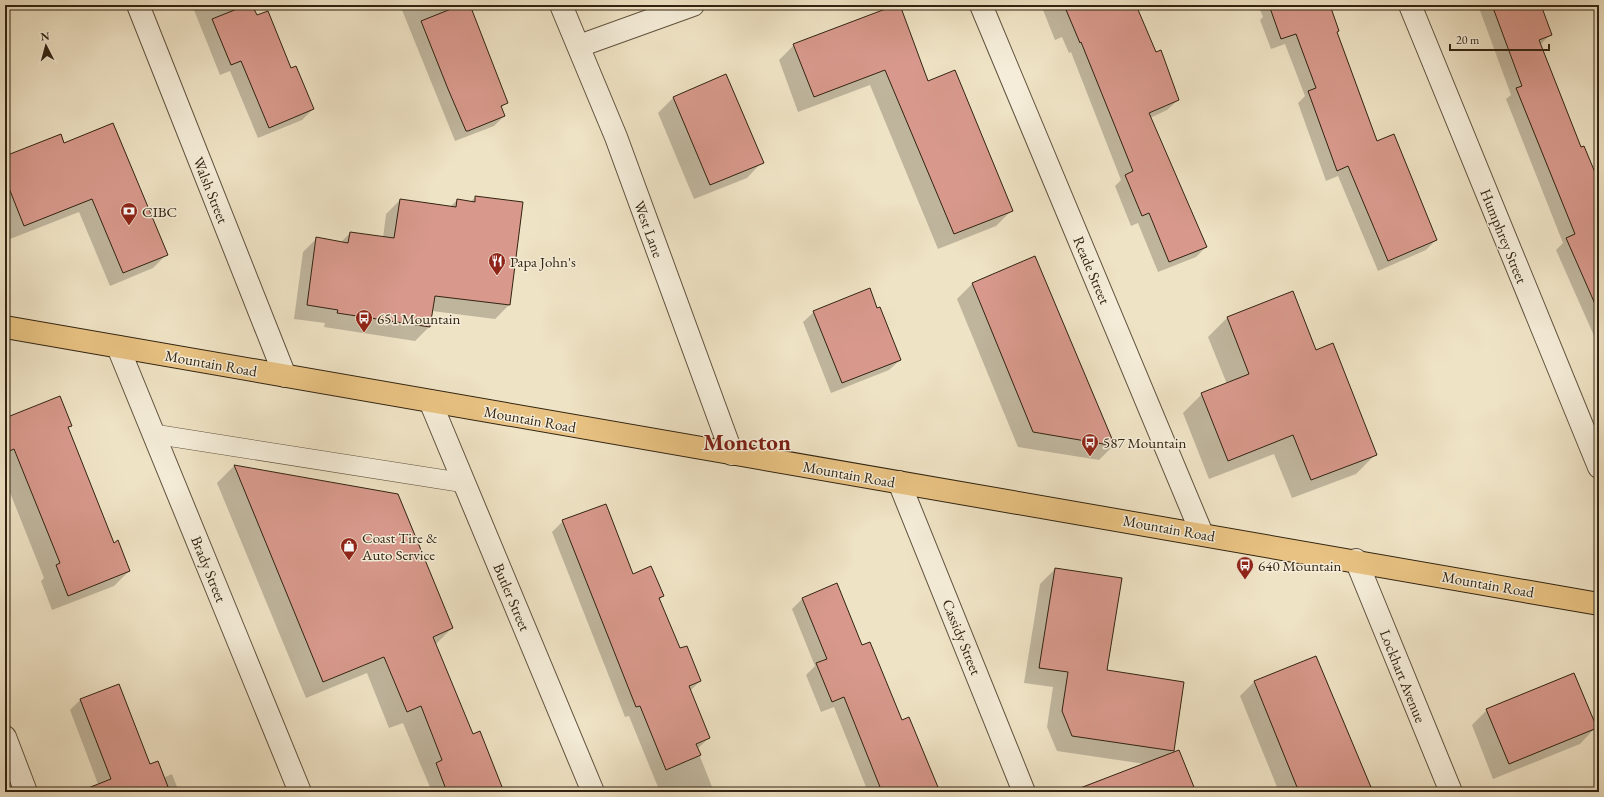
<svg xmlns="http://www.w3.org/2000/svg" width="1604" height="797" font-family="'EB Garamond',serif">
  <style>
    .shadow { fill: #0003 }
    .building { fill: #d8998c; stroke: #312311 }
    .lines { fill: none; stroke-linecap: round; stroke-linejoin: round }
    .lane-casing { stroke: #60533e; stroke-width: 20 }
    .street-casing { stroke: #60533e; stroke-width: 24 }
    .primary-casing { stroke: #312311; stroke-width: 24 }
    .lane { stroke: #f5edd9; stroke-width: 19 }
    .street { stroke: #f5edd9; stroke-width: 22 }
    .primary { stroke: #e8c282; stroke-width: 22 }
    .labels { text-anchor: middle; dominant-baseline: central; stroke-width: 3; stroke-linejoin: round; paint-order: stroke }
    .street-label { font-size: 15px; fill: #312311; stroke: #f5edd9 }
    .poi-label { font-size: 15px; fill: #312311; stroke: #f5edd9; text-anchor: start }
    .town-label { font-size: 23px; font-weight: bold; fill: #7a1f14; stroke: #f5edd9 }
  </style>
  <rect width="100%" height="100%" fill="#efe3c5"/>
  <filter id="stains"><feTurbulence type="fractalNoise" baseFrequency=".005" numOctaves="4"/><feColorMatrix values="0 0 0 0 .2 0 0 0 0 .09 0 0 0 0 .02 0 0 0 .5 -.17"/></filter>
  <radialGradient id="worn" r=".72"><stop offset=".6" stop-color="#630" stop-opacity="0"/><stop offset="1" stop-color="#630" stop-opacity=".3"/></radialGradient>
  <g class="shadow">
    <path d="M 192,5 L 251,5 L 256,16 L 313,109 L 302,120 L 258,138 L 230,71 L 220,75 Z"/>
    <path d="M 400,5 L 468,5 L 506,103 L 501,108 L 504,116 L 494,126 L 455,141 Z"/>
    <path d="M 899,5 L 928,83 L 1011,211 L 996,226 L 938,249 L 870,85 L 798,112 L 779,60 L 794,45 Z"/>
    <path d="M 1041,5 L 1135,5 L 1155,54 L 1178,100 L 1167,110 L 1150,118 L 1206,247 L 1196,257 L 1158,272 L 1138,223 L 1131,226 L 1115,186 L 1121,180 L 1071,52 L 1069,53 L 1062,37 L 1055,40 Z"/>
    <path d="M 1258,5 L 1329,5 L 1336,32 L 1377,142 L 1436,240 L 1426,250 L 1378,271 L 1338,176 L 1326,181 L 1298,103 L 1305,96 L 1285,44 L 1271,49 L 1260,20 L 1263,17 Z"/>
    <path d="M 1478,5 L 1539,5 L 1550,35 L 1540,45 L 1581,148 L 1599,183 L 1599,347 L 1556,250 L 1563,243 L 1506,99 L 1511,95 Z"/>
    <path d="M 673,98 L 762,162 L 747,178 L 694,199 L 658,113 Z"/>
    <path d="M 63,144 L 166,255 L 153,268 L 110,286 L 79,212 L 10,239 L 5,225 L 5,157 Z"/>
    <path d="M 476,197 L 509,305 L 495,319 L 432,311 L 429,327 L 415,341 L 324,327 L 325,323 L 294,319 L 303,252 L 317,238 L 340,243 L 350,233 L 383,238 L 386,214 L 400,200 L 450,207 L 457,200 L 470,202 Z"/>
    <path d="M 972,284 L 1114,445 L 1099,460 L 1018,447 L 957,299 Z"/>
    <path d="M 1293,293 L 1315,351 L 1375,455 L 1356,474 L 1292,498 L 1274,454 L 1209,479 L 1183,413 L 1202,394 L 1227,384 L 1208,337 L 1227,318 Z"/>
    <path d="M 877,309 L 900,360 L 889,370 L 831,393 L 803,322 L 814,312 Z"/>
    <path d="M 5,419 L 71,426 L 67,429 L 113,544 L 129,571 L 114,586 L 52,610 L 41,581 L 44,578 L 5,480 Z"/>
    <path d="M 234,466 L 397,495 L 452,628 L 435,645 L 472,735 L 503,792 L 432,792 L 403,723 L 389,728 L 367,673 L 306,698 L 217,483 Z"/>
    <path d="M 605,505 L 633,575 L 663,596 L 659,600 L 680,650 L 700,681 L 690,691 L 709,738 L 697,749 L 714,792 L 660,792 L 629,716 L 625,717 L 552,532 L 563,521 Z"/>
    <path d="M 1055,569 L 1106,671 L 1173,750 L 1168,755 L 1195,792 L 1092,792 L 1145,764 L 1057,751 L 1047,727 L 1053,687 L 1024,683 L 1040,584 Z"/>
    <path d="M 803,598 L 861,646 L 939,792 L 868,792 L 834,707 L 821,712 L 806,675 L 815,666 L 792,609 Z"/>
    <path d="M 1316,657 L 1372,792 L 1279,792 L 1240,696 L 1254,682 Z"/>
    <path d="M 118,685 L 149,765 L 163,778 L 172,774 L 179,792 L 101,792 L 70,710 L 80,700 Z"/>
    <path d="M 1487,710 L 1595,728 L 1580,744 L 1493,779 L 1472,725 Z"/>
  </g>
  <g class="building">
    <path d="M 247,5 L 252,5 L 257,15 L 268,11 L 291,68 L 296,66 L 314,109 L 269,128 L 241,61 L 231,65 L 212,19 Z"/>
    <path d="M 461,5 L 470,5 L 508,103 L 501,106 L 505,116 L 468,131 L 466,131 L 448,89 L 421,21 Z"/>
    <path d="M 896,5 L 900,5 L 928,81 L 955,70 L 1013,211 L 954,234 L 885,70 L 814,97 L 793,44 Z"/>
    <path d="M 1064,5 L 1136,5 L 1156,52 L 1161,50 L 1179,100 L 1149,113 L 1207,247 L 1169,262 L 1149,213 L 1142,216 L 1125,175 L 1133,171 L 1081,42 L 1080,43 Z"/>
    <path d="M 1269,5 L 1330,5 L 1339,31 L 1337,32 L 1377,141 L 1394,134 L 1437,240 L 1388,261 L 1348,166 L 1337,171 L 1308,91 L 1316,88 L 1296,34 L 1281,39 Z"/>
    <path d="M 1492,5 L 1541,5 L 1552,35 L 1539,40 L 1581,147 L 1584,146 L 1599,182 L 1599,313 L 1566,238 L 1575,234 L 1516,88 L 1522,86 Z"/>
    <path d="M 726,74 L 764,163 L 710,185 L 673,97 Z"/>
    <path d="M 113,123 L 168,255 L 123,273 L 92,199 L 24,226 L 5,178 L 5,156 L 61,134 L 64,143 Z"/>
    <path d="M 475,196 L 523,202 L 510,305 L 435,296 L 430,327 L 337,313 L 338,310 L 307,305 L 316,237 L 348,243 L 350,232 L 394,238 L 400,199 L 456,207 L 457,199 L 475,202 Z"/>
    <path d="M 1035,256 L 1115,446 L 1033,432 L 972,283 Z"/>
    <path d="M 870,288 L 877,308 L 880,307 L 901,360 L 842,383 L 813,311 Z"/>
    <path d="M 1293,291 L 1316,350 L 1333,343 L 1377,455 L 1311,480 L 1293,435 L 1228,461 L 1201,393 L 1249,374 L 1227,317 Z"/>
    <path d="M 60,396 L 72,426 L 68,427 L 114,543 L 118,540 L 130,571 L 68,596 L 56,565 L 60,563 L 14,449 L 5,453 L 5,418 Z"/>
    <path d="M 234,465 L 398,494 L 453,628 L 433,637 L 473,734 L 480,731 L 504,792 L 447,792 L 436,763 L 442,760 L 421,706 L 407,712 L 384,657 L 323,682 Z"/>
    <path d="M 606,504 L 633,574 L 651,566 L 664,596 L 659,598 L 680,648 L 687,646 L 701,681 L 689,686 L 710,738 L 696,744 L 701,755 L 666,770 L 640,706 L 636,707 L 562,520 Z"/>
    <path d="M 1055,568 L 1122,578 L 1107,670 L 1184,682 L 1174,751 L 1072,736 L 1062,711 L 1068,672 L 1039,668 Z"/>
    <path d="M 837,583 L 862,645 L 870,642 L 902,720 L 909,717 L 940,792 L 882,792 L 844,697 L 832,702 L 816,663 L 827,659 L 802,598 Z"/>
    <path d="M 1316,656 L 1373,792 L 1299,792 L 1254,681 Z"/>
    <path d="M 1574,673 L 1597,728 L 1509,764 L 1486,709 Z"/>
    <path d="M 119,684 L 150,764 L 158,761 L 170,792 L 83,792 L 83,790 L 111,779 L 80,699 Z"/>
    <path d="M 1179,750 L 1196,792 L 1076,792 L 1075,790 Z"/>
  </g>
  <g class="lines">
    <g class="lane-casing">
      <path id="lane" d="M 154,434 L 465,483"/>
    </g>
    <g class="street-casing">
      <g id="street">
        <path d="M 138,5 L 285,376"/>
        <path d="M 561,5 L 616,137 L 732,454"/>
        <path d="M 981,5 L 1202,534"/>
        <path d="M 1410,5 L 1599,467"/>
        <path d="M 579,46 L 693,5"/>
        <path d="M 118,347 L 300,792"/>
        <path d="M 430,401 L 593,792"/>
        <path d="M 899,482 L 1024,792"/>
        <path d="M 1356,560 L 1451,792"/>
        <path d="M 5,737 L 26,792"/>
      </g>
    </g>
    <g class="primary-casing">
      <path id="primary" d="M 5,327 L 1599,604"/>
    </g>
    <use href="#lane" class="lane"/>
    <use href="#street" class="street"/>
    <use href="#primary" class="primary"/>
  </g>
  <defs>
    <g id="bank-pin" transform="scale(0.9)"><path d="M0 17L-7.5 6A9.5 9.5 0 1 1 7.5 6Z" fill="#8f2418" stroke="#f5edd9"/><path d="M-6-4H6V4H-6ZM0-2.3a2.3 2.3 0 1 0 0 4.6a2.3 2.3 0 1 0 0-4.6Z" fill="#fff"/></g>
    <g id="restaurant-pin" transform="scale(0.9)"><path d="M0 17L-7.5 6A9.5 9.5 0 1 1 7.5 6Z" fill="#8f2418" stroke="#f5edd9"/><path d="M-5-6h1v4h1v-4h1v4h1v-4h1v5L-1.5 .5V6h-2V.5L-5-1ZM5-6V6H3V1.5H1.5Q1.5-4 5-6Z" fill="#fff"/></g>
    <g id="bus-pin" transform="scale(0.9)"><path d="M0 17L-7.5 6A9.5 9.5 0 1 1 7.5 6Z" fill="#8f2418" stroke="#f5edd9"/><path d="M-5-6H5V4H4V6H2V4H-2V6H-4V4H-5ZM-3.5-4V0h7V-4ZM-3.5 1.2v1.5H-2V1.2ZM2 1.2v1.5H3.5V1.2Z" fill="#fff"/></g>
    <g id="shop-pin" transform="scale(0.9)"><path d="M0 17L-7.5 6A9.5 9.5 0 1 1 7.5 6Z" fill="#8f2418" stroke="#f5edd9"/><path d="M-5-2.5h2.3a2.7 3.5 0 0 1 5.4 0H5L5.5 6h-11ZM-1.5-2.5h3a1.5 2.3 0 0 0-3 0Z" fill="#fff"/></g>
  </defs>
  <g fill-rule="evenodd">
    <use href="#bank-pin" x="129" y="211"/>
    <use href="#restaurant-pin" x="497" y="261"/>
    <use href="#bus-pin" x="364" y="318"/>
    <use href="#bus-pin" x="1090" y="442"/>
    <use href="#shop-pin" x="349" y="546"/>
    <use href="#bus-pin" x="1245" y="565"/>
  </g>
  <g class="labels">
    <g class="street-label">
      <text transform="translate(211 190) rotate(68)">Walsh Street</text>
      <text transform="translate(649 229) rotate(70)">West Lane</text>
      <text transform="translate(1504 236) rotate(68)">Humphrey Street</text>
      <text transform="translate(1092 270) rotate(67)">Reade Street</text>
      <text transform="translate(211 363) rotate(10)">Mountain Road</text>
      <text transform="translate(530 419) rotate(10)">Mountain Road</text>
      <text transform="translate(849 474) rotate(10)">Mountain Road</text>
      <text transform="translate(1169 528) rotate(10)">Mountain Road</text>
      <text transform="translate(209 569) rotate(68)">Brady Street</text>
      <text transform="translate(1488 584) rotate(10)">Mountain Road</text>
      <text transform="translate(512 597) rotate(67)">Butler Street</text>
      <text transform="translate(962 637) rotate(68)">Cassidy Street</text>
      <text transform="translate(1403 676) rotate(68)">Lockhart Avenue</text>
    </g>
    <g class="poi-label">
      <text x="142" y="211">CIBC</text>
      <text x="510" y="261">Papa John's</text>
      <text x="377" y="318">651 Mountain</text>
      <text x="1103" y="442">587 Mountain</text>
      <text x="362" y="537">Coast Tire &amp;<tspan x="362" dy="17">Auto Service</tspan></text>
      <text x="1258" y="565">640 Mountain</text>
    </g>
    <g class="town-label">
      <text x="747" y="442">Moncton</text>
    </g>
  </g>
  <rect width="1604" height="797" fill="none" stroke="#efe3c5" stroke-width="20"/>
  <rect x="6" y="6" width="1592" height="785" fill="none" stroke="#312311" stroke-width="2"/>
  <rect x="10" y="10" width="1584" height="777" fill="none" stroke="#312311"/>
  <g transform="translate(46 46) rotate(354)" stroke="#f5edd9" stroke-width="3" paint-order="stroke">
  <path d="M0-3L7 15L0 10L-7 15Z" fill="#312311"/>
  <text y="-6" font-size="11" font-weight="bold" text-anchor="middle" fill="#312311">N</text>
  </g>
  <path d="M1450 44v6h99v-6" fill="none" stroke="#312311" stroke-width="2"/>
  <text x="1456" y="44" font-size="12" fill="#312311" stroke="#f5edd9" stroke-width="3" paint-order="stroke">20 m</text>
  <rect width="100%" height="100%" filter="url(#stains)"/>
  <rect width="100%" height="100%" fill="url(#worn)"/>
</svg>
